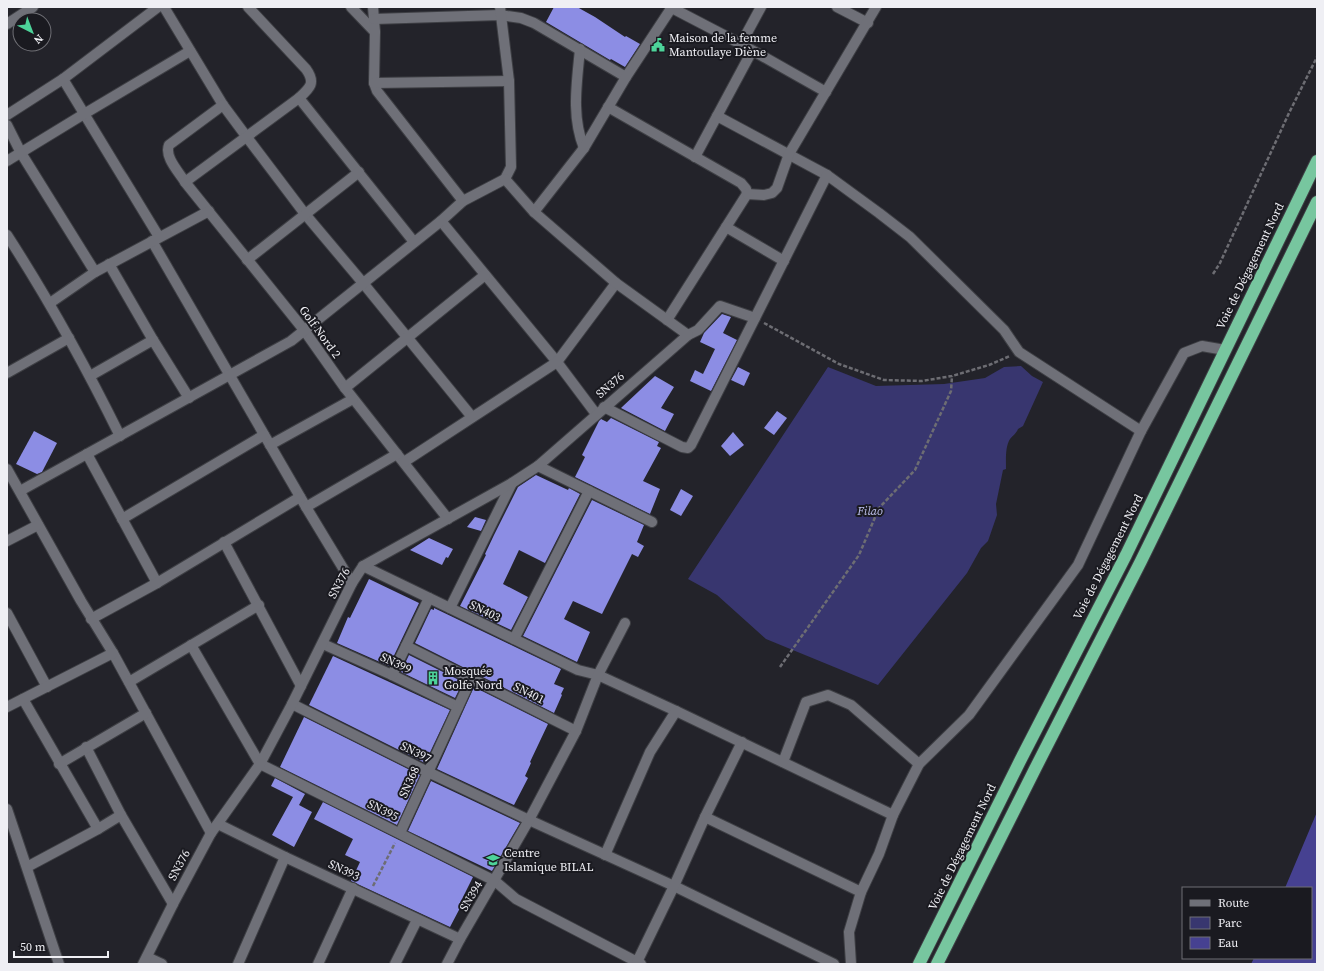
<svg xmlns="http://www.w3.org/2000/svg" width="1324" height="971" font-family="'Source Serif 4',serif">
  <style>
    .green { fill: #38366f }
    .water { fill: #464191 }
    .building { fill: #8c8de4 }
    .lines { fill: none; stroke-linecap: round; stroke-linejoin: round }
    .minor-casing { stroke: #3e3f44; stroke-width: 12 }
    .highway-casing { stroke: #3e3f44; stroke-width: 14 }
    .path { stroke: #6d6d73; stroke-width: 2.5; stroke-dasharray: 4 2; stroke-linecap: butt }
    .minor { stroke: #6f7078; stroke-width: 10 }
    .highway { stroke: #77c69f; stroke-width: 12 }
    .labels { text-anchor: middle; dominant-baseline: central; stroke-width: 4; stroke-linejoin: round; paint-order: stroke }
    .poi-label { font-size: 12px; fill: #efeff4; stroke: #1a1a20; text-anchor: start }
    .street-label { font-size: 12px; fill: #efeff4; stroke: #1a1a20 }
    .park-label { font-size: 12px; font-style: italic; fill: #bfc2ef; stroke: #1a1a20 }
  </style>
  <rect width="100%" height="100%" fill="#23232a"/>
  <path class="green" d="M 1021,366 L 1032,376 L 1043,382 L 1023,426 L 1018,429 C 1016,434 1013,435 1010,439 C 1005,447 1006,460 1006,469 L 1003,470 L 996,504 L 997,515 L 988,541 L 981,548 L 967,573 L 878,685 L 766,639 L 717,595 L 688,579 L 828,367 L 876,386 L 944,384 L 985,378 L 1004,367 Z"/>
  <path class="water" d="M 1317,812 L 1317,964 L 1251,964 L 1254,958 L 1311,958 L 1311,888 L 1285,888 Z"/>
  <g class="building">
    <path d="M 554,7 L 577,7 L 595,17 L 625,37 L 626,36 L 640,44 L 625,67 L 611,59 L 610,60 L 546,22 Z"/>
    <path d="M 722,314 L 731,317 L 723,333 L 737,340 L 711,391 L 690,381 L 695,370 L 703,374 L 715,349 L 700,342 L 704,333 Z"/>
    <path d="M 738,367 L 750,373 L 744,386 L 731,380 Z"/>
    <path d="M 655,376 L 674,387 L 661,408 L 674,414 L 665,431 L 621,408 Z"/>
    <path d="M 777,411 L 787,418 L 774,435 L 764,428 Z"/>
    <path d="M 611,418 L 659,442 L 657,446 L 661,448 L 643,481 L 660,489 L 650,514 L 575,477 L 585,457 L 582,455 L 599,421 L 601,419 L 607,422 Z"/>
    <path d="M 34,431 L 57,443 L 42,472 L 37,474 L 16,464 Z"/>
    <path d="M 733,432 L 744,445 L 730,456 L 721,446 Z"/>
    <path d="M 536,475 L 568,490 L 569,488 L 580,494 L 545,563 L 519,550 L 503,584 L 528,597 L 511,630 L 460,606 L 486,555 L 485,554 L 494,535 L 518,487 Z"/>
    <path d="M 681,489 L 693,496 L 681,516 L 670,510 Z"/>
    <path d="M 592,500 L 644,525 L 637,542 L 644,546 L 638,557 L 632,554 L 602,614 L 573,601 L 564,619 L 590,632 L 577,662 L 523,636 Z"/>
    <path d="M 475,517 L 486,520 L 481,531 L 467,527 Z"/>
    <path d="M 429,538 L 453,549 L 448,558 L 446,557 L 442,565 L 410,550 Z"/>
    <path d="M 369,579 L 419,603 L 389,666 L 337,643 L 348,617 L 350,618 Z"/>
    <path d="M 434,608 L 561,669 L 554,684 L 564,688 L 561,694 L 562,695 L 554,713 L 415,643 L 431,609 L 434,610 Z"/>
    <path d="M 409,655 L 463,682 L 455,698 L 401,672 Z"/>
    <path d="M 333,656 L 450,710 L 425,763 L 309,705 Z"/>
    <path d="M 474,687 L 548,724 L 530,762 L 531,763 L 525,776 L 528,778 L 514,805 L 437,769 Z"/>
    <path d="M 304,717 L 420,775 L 397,825 L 280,767 Z"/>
    <path d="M 275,778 L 305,794 L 299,805 L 312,812 L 294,847 L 272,835 L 293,797 L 271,786 Z"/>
    <path d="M 431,781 L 520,823 L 492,871 L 408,831 Z"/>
    <path d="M 323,802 L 473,877 L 459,905 L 460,908 L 450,927 L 351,881 L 360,862 L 345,855 L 353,839 L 314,819 Z"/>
  </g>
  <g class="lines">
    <g class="minor-casing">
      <g id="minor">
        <path d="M 164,7 L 223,105 L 246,136 L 305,214 L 363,283 L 472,417"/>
        <path d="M 351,7 L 375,32"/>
        <path d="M 373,7 L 375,32 L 374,83 L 377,91 L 463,201"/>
        <path d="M 670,7 L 741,44 L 826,92"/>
        <path d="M 837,7 L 868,23"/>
        <path d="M 374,19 L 500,15 L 521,18 L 534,23 L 626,77"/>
        <path d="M 7,24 L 33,7"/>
        <path d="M 741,44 L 761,7"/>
        <path d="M 580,49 C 577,82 571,116 584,148"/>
        <path d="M 63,79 L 159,237"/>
        <path d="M 374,83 L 509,81"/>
        <path d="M 299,98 L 414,242"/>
        <path d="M 223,105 L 169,145 C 164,157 179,172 185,182 L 304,330 L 345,388 L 448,519"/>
        <path d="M 608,107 L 741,183 L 746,189 L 747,194 L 667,320"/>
        <path d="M 7,115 L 63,79 L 158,7"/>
        <path d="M 717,116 L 827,175 L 879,213 L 910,237 L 1004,330 L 1019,352 L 1141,431"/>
        <path d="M 7,125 L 21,153 L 95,272"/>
        <path d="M 695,157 L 752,51"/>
        <path d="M 7,161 L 84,114 L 190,51"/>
        <path d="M 185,182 L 299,98 C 310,88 316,83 306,69 L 248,7"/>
        <path d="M 747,194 L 764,195 L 772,193 L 777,188 L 789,154 L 876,7"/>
        <path d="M 534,212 L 584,148 L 626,77 L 672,7"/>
        <path d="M 441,221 L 557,362 L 596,414"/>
        <path d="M 726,227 L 784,261"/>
        <path d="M 7,235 C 49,300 86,367 120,436"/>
        <path d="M 152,241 L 306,507 L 352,583"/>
        <path d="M 247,260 L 359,172"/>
        <path d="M 109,264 L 153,340 L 189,398"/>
        <path d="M 50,303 L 95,272 L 209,211"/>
        <path d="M 688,335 L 698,330 L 720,306 L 755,318"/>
        <path d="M 7,373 L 69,338"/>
        <path d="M 90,376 L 153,340"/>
        <path d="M 345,388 L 485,275"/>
        <path d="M 604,407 L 682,447 L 688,448 L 691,445 L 827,175"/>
        <path d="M 270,445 L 353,399"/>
        <path d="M 87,454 L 157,583"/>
        <path d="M 404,462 L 557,362 L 616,283"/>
        <path d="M 538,466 L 652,522"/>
        <path d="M 7,469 L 81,601 L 113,653 L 211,833"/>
        <path d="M 20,491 L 291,341 L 441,221 L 463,201 L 505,179 L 511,167 L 509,81 L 500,7"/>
        <path d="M 306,507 L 397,454"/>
        <path d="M 122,519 L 264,435"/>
        <path d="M 7,541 L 38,525"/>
        <path d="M 224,542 L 301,686"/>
        <path d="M 363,566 L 578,670 L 598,675 L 676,711 L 893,815"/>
        <path d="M 450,608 L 512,483"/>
        <path d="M 7,613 L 47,687"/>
        <path d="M 91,619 L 157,583 L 300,497"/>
        <path d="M 514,639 L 589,491"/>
        <path d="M 323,644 L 392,675 L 458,707"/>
        <path d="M 191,645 L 260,764 L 495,881 L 516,899 L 641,964"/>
        <path d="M 406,646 L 576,731"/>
        <path d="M 392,675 L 429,598"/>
        <path d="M 129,682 L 259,605"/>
        <path d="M 23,699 L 98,829"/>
        <path d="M 292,704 L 428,772 L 529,820 L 674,886 L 834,964"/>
        <path d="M 7,707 L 113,653"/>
        <path d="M 86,747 L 121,815 L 173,904"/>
        <path d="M 783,762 L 806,702 L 828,695 L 851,705 L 919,764"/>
        <path d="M 59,764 L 146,713"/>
        <path d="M 7,809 L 59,964"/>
        <path d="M 705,817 L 742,742"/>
        <path d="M 218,824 L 285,857 L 460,939"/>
        <path d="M 400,833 L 471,679"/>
        <path d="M 605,855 L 650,752 L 676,711"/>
        <path d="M 27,867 L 98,829 L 121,815"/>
        <path d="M 147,957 L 162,964"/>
        <path d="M 637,962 L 674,886 L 705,817 L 861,892"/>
        <path d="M 143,964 L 173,904 L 211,833 L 260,764 L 292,704 L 352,583 L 363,566 L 512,483 L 538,466 L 688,335 L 616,283 L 534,212 L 505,179"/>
        <path d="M 238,964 L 285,857"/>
        <path d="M 318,964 L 353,888"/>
        <path d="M 395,964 L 417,920"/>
        <path d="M 447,964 L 460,939 L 529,820 L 576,731 L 598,675 L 625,623"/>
        <path d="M 851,964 L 849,932 L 861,892 L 879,854 L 893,815 L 919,764 L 969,715 L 1078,565 L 1141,431 L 1184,353 L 1202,346 L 1225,350"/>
      </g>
    </g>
    <g class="highway-casing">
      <g id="highway">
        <path d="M 919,964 L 1021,759 L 1126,555 L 1317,161"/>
        <path d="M 937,964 L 1035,769 L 1141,561 L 1317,202"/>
      </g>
    </g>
    <g class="path">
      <path d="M 1213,274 L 1220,263 L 1289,113 L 1317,57"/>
      <path d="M 764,323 L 839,364 L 884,380 L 922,381 L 952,376 L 989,365 L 1010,356"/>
      <path d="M 780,667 L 859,555 L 879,508 L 915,470 L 951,391 L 952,376"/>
      <path d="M 373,886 L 395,843"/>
    </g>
    <use href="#minor" class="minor"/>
    <use href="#highway" class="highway"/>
  </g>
  <defs>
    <g id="civic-bare" transform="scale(1.08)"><path d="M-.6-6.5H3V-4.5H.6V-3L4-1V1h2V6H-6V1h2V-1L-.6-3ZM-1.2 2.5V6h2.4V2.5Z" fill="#4dd39a" stroke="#1a1a20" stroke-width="2.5" paint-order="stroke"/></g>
    <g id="building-bare" transform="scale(1.08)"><path d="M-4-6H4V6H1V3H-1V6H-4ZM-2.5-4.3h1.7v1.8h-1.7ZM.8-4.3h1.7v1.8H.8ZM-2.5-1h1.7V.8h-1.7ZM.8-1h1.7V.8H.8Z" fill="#4dd39a" stroke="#1a1a20" stroke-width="2.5" paint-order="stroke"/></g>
    <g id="school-bare" transform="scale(1.08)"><path d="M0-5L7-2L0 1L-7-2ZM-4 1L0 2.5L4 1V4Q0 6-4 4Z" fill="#4dd39a" stroke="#1a1a20" stroke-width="2.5" paint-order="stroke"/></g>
  </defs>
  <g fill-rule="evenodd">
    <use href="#civic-bare" x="658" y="45"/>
    <use href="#building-bare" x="433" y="678"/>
    <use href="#school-bare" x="493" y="860"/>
  </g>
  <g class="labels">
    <g class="poi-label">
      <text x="669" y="38">Maison de la femme<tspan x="669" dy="14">Mantoulaye Diène</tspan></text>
      <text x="444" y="671">Mosquée<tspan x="444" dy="14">Golfe Nord</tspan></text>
      <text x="504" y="853">Centre<tspan x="504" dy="14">Islamique BILAL</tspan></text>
    </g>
    <g class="street-label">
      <text transform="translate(1250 266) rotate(-64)">Voie de Dégagement Nord</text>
      <text transform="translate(320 332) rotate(54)">Golf Nord 2</text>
      <text transform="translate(610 385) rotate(-41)">SN376</text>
      <text transform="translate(1108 557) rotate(-63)">Voie de Dégagement Nord</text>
      <text transform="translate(339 583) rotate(-62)">SN376</text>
      <text transform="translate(485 611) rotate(26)">SN403</text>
      <text transform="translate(396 663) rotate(25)">SN399</text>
      <text transform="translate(529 693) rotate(27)">SN401</text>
      <text transform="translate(416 752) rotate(26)">SN397</text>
      <text transform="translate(409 782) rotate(-66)">SN368</text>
      <text transform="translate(383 810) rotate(26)">SN395</text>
      <text transform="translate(962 847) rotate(-64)">Voie de Dégagement Nord</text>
      <text transform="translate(179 865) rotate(-62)">SN376</text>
      <text transform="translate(344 870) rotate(25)">SN393</text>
      <text transform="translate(471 896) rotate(-59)">SN394</text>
    </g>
    <g class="park-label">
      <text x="870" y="511">Filao</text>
    </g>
  </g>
  <rect width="1324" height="971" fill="none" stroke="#efeff4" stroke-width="16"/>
  <rect x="1182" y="887" width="130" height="72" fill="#1a1a20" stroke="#6f6f75"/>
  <rect x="1190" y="900" width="20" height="6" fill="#6f7078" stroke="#6f6f75"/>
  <text x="1218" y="907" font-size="12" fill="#efeff4">Route</text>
  <rect x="1190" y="917" width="20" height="12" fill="#38366f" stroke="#6f6f75"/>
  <text x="1218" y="927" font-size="12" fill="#efeff4">Parc</text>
  <rect x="1190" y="937" width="20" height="12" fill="#464191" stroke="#6f6f75"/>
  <text x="1218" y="947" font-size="12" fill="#efeff4">Eau</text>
  <g transform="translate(32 32) rotate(138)"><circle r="19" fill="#1a1a20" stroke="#6f6f75"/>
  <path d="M0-3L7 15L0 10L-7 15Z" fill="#4dd39a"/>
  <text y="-6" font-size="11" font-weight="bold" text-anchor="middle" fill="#efeff4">N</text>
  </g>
  <path d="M14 951v6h94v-6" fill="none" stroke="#efeff4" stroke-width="2"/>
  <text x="20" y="951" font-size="12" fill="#efeff4" stroke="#1a1a20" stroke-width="3" paint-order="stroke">50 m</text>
</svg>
